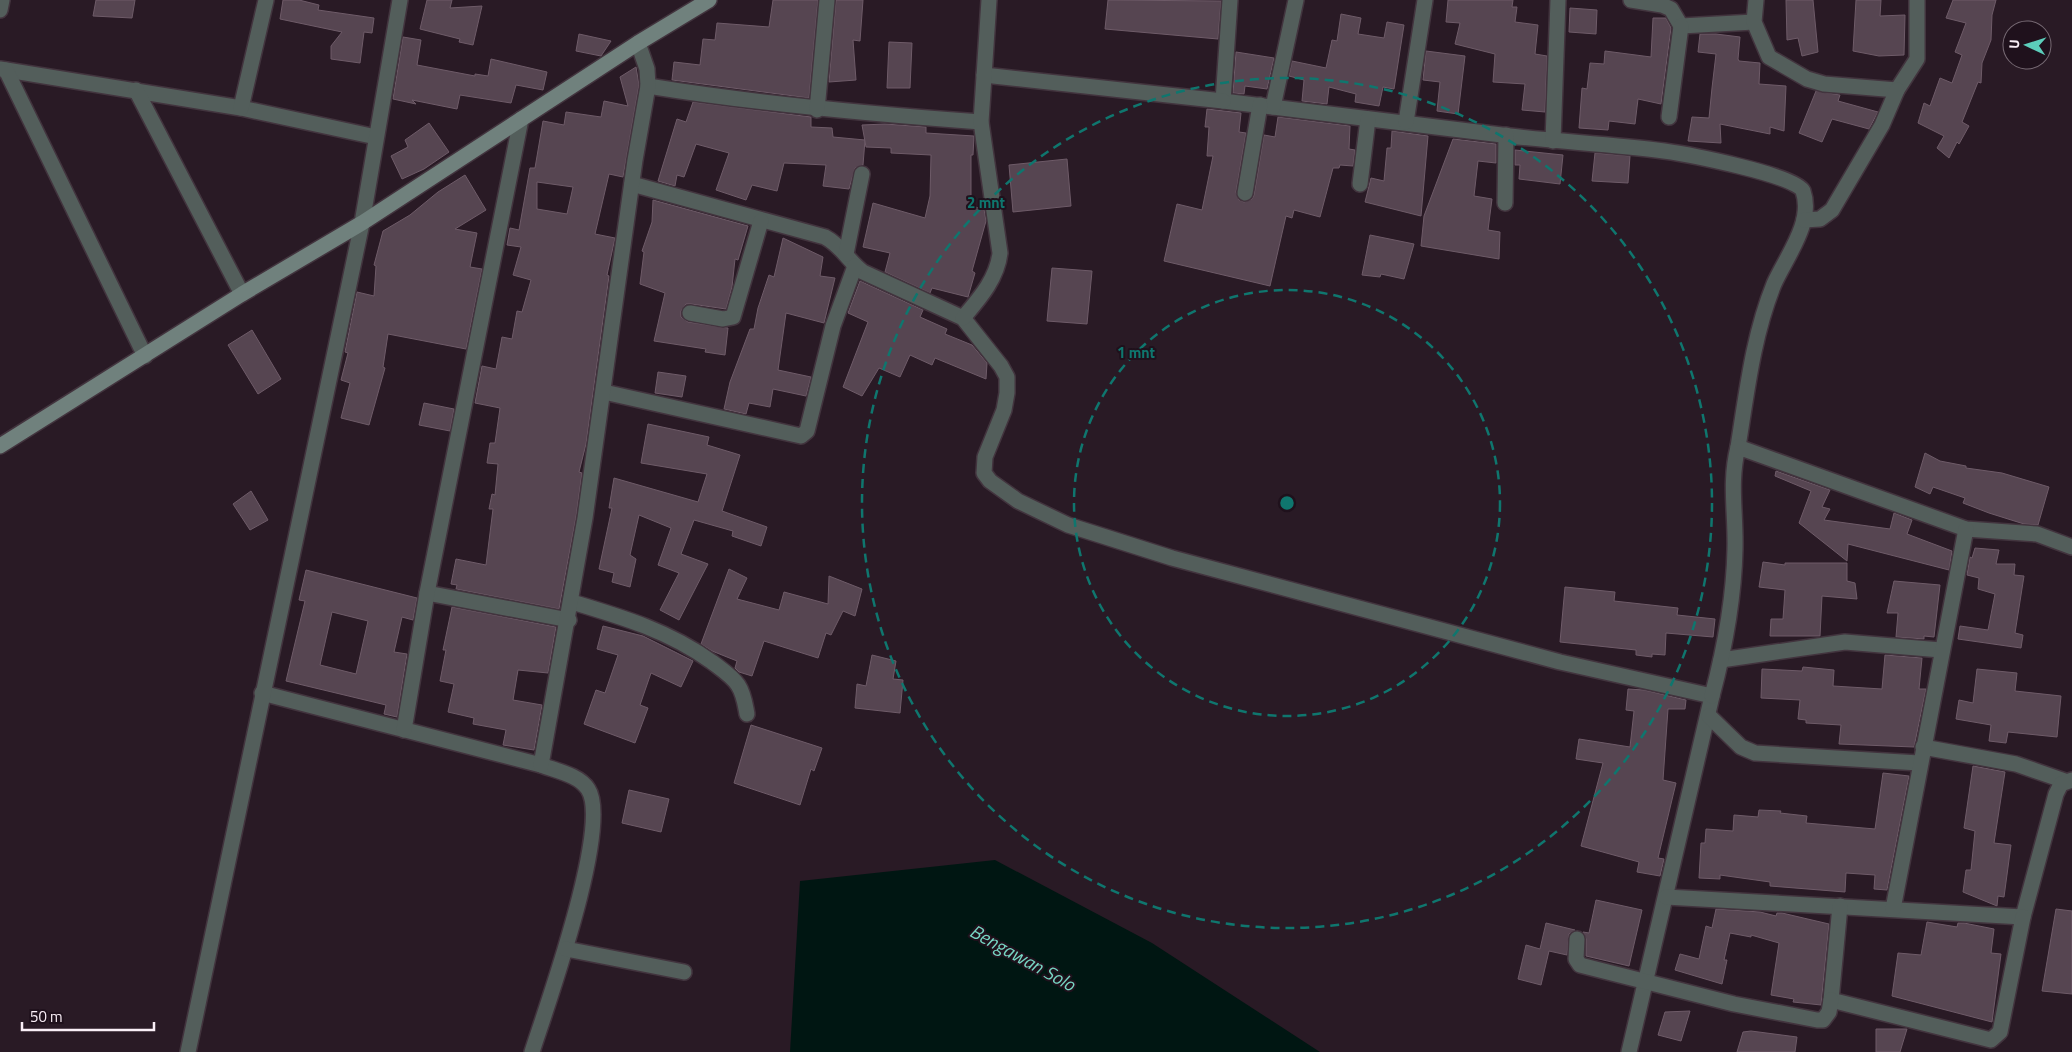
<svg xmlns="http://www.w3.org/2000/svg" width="2072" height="1052" font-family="'Titillium Web',sans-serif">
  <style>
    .water { fill: #001612 }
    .building { fill: #564551; stroke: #6e5b68; fill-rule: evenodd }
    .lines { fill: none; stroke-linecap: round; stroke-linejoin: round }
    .street-casing { stroke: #42343e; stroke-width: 18 }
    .secondary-casing { stroke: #42343e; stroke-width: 18 }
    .street { stroke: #535e5b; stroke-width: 15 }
    .secondary { stroke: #70817d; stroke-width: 15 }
    .ring { fill: none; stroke: #0f766e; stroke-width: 2.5; stroke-dasharray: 9 6 }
    .labels { text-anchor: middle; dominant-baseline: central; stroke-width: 4; stroke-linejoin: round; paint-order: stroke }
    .water-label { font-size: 19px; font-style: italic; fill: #77d5c3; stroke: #1f111c }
    .centre { fill: #0f766e; stroke: #1f111c; stroke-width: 2.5 }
    .ring-label { font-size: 15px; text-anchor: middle; font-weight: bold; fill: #0f766e; stroke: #1f111c; stroke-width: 4; stroke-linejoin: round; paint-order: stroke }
  </style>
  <rect width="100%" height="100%" fill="#291a25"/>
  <path class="water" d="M 995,860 L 1152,943 L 1320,1052 L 790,1052 L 800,881 Z"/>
  <g class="building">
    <path d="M 96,0 L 135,0 L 132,18 L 93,16 Z"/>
    <path d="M 283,0 L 299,0 L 319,5 L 318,10 L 374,18 L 372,33 L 364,32 L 360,63 L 331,59 L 331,46 L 342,32 L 280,19 Z"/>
    <path d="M 427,0 L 452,0 L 450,8 L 482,6 L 473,45 L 459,42 L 460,39 L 420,29 Z"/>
    <path d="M 773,0 L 818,0 L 809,98 L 672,80 L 674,62 L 700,65 L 703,39 L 715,40 L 717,23 L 769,27 Z"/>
    <path d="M 836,0 L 863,0 L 860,41 L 853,40 L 856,80 L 829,82 Z"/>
    <path d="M 1108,0 L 1221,1 L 1218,39 L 1105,29 Z"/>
    <path d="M 1448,0 L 1513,0 L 1512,7 L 1517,7 L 1515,22 L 1538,25 L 1535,54 L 1547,56 L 1545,112 L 1522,110 L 1525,84 L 1493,82 L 1495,54 L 1455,44 L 1460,23 L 1446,22 Z"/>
    <path d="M 1786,0 L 1813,0 L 1818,52 L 1802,56 L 1798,38 L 1787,40 Z"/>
    <path d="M 1856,0 L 1881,0 L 1880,16 L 1905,15 L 1904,55 L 1879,56 L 1853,51 Z"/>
    <path d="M 1953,0 L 1996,0 L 1992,15 L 1991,40 L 1982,63 L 1981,83 L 1978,82 L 1962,122 L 1969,126 L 1959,144 L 1957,142 L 1949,158 L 1937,148 L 1944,136 L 1918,123 L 1924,103 L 1930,106 L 1940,78 L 1952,83 L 1962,55 L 1955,52 L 1966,23 L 1946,18 Z"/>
    <path d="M 1570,8 L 1597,10 L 1596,34 L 1569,32 Z"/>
    <path d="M 1341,14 L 1361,18 L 1358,34 L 1384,38 L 1387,22 L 1404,25 L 1394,89 L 1383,87 L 1379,106 L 1355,102 L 1356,94 L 1329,87 L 1327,104 L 1302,101 L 1304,80 L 1289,76 L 1292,61 L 1326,68 L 1332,40 L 1337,41 Z"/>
    <path d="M 1653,18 L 1666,18 L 1671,28 L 1661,104 L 1638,99 L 1635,124 L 1609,121 L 1608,130 L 1579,128 L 1582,88 L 1587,89 L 1590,63 L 1604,64 L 1605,51 L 1651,57 Z"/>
    <path d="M 579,34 L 611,41 L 601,56 L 576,51 Z"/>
    <path d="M 1700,34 L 1716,34 L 1740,37 L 1738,59 L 1739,61 L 1760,63 L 1759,84 L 1786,86 L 1784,131 L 1770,127 L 1770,134 L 1720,124 L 1721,143 L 1688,141 L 1692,117 L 1709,118 L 1712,88 L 1716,54 L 1698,52 Z"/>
    <path d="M 403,37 L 421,40 L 417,65 L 475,76 L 475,74 L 488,76 L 491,59 L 547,72 L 543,90 L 516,85 L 511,103 L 460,95 L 457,109 L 412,100 L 416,104 L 393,99 Z"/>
    <path d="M 889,42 L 912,43 L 910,88 L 887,88 Z"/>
    <path d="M 1426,51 L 1465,56 L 1458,114 L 1437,111 L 1440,82 L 1423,80 Z"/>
    <path d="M 1236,52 L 1274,58 L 1267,89 L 1245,86 L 1244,94 L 1233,93 Z"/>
    <path d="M 636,67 L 639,85 L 623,177 L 609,174 L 595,234 L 615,238 L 607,275 L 609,276 L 586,444 L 579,472 L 582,473 L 576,517 L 559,609 L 456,589 L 457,585 L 451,584 L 456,559 L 486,565 L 493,509 L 489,509 L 492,494 L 495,495 L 498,464 L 487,463 L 490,443 L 495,443 L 500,408 L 475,403 L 482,366 L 496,369 L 502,337 L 512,339 L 517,311 L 522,312 L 531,280 L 513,275 L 521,247 L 507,245 L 510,228 L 519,230 L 530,168 L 535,168 L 543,121 L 564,125 L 566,112 L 601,117 L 604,101 L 628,106 L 620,77 ZM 537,182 L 573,187 L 567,214 L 537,209 Z"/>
    <path d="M 1816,91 L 1840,95 L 1838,101 L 1878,112 L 1869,129 L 1832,119 L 1822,142 L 1799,133 Z"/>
    <path d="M 693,102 L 811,117 L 811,127 L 832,128 L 833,137 L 865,140 L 863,165 L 855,168 L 849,189 L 823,186 L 826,165 L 784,163 L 777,191 L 752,185 L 746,200 L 716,190 L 729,153 L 696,144 L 684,177 L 677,175 L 675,186 L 658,181 L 677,119 L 686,122 Z"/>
    <path d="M 1207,109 L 1241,113 L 1239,132 L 1246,133 L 1236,192 L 1239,200 L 1244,202 L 1252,199 L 1254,195 L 1264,135 L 1275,137 L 1278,117 L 1350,126 L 1349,149 L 1355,150 L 1353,166 L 1340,165 L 1339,168 L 1333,168 L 1320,217 L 1294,210 L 1292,218 L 1286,216 L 1270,286 L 1164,261 L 1177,204 L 1202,210 L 1213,156 L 1207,156 L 1209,127 L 1205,127 Z"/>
    <path d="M 429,123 L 449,152 L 424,169 L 402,179 L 391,156 L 408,147 L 405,140 Z"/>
    <path d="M 885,124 L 926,127 L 926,133 L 974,136 L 973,155 L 971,155 L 971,206 L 984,209 L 986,221 L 972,271 L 975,273 L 968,297 L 932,288 L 930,293 L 885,272 L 890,253 L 863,247 L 873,203 L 925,218 L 930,196 L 931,155 L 891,153 L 891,148 L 866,147 L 862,125 Z"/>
    <path d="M 1392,131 L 1428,136 L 1421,216 L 1365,202 L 1371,178 L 1384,181 L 1387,148 L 1391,148 Z"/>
    <path d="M 1453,139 L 1496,144 L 1496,163 L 1478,161 L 1474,196 L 1492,199 L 1488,230 L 1500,232 L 1499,259 L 1421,246 L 1424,216 Z"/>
    <path d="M 1515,150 L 1563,155 L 1560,184 L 1519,179 L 1520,165 L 1515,165 Z"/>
    <path d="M 1595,153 L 1630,156 L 1628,183 L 1592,181 Z"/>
    <path d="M 1067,159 L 1071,206 L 1013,212 L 1009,165 Z"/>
    <path d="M 465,175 L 486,210 L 455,229 L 477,233 L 470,267 L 482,269 L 466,349 L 388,334 L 383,367 L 385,368 L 369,425 L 341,418 L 350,383 L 341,380 L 348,353 L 345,352 L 357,292 L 374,296 L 376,266 L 374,265 L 383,231 L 410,215 L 438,192 Z"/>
    <path d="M 653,200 L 748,226 L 738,260 L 735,259 L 732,287 L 726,309 L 691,304 L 686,304 L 681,311 L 681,317 L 688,322 L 728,328 L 725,355 L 705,352 L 706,349 L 654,341 L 665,293 L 640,284 L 644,252 L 642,251 L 652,222 Z"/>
    <path d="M 1370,235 L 1414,244 L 1404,279 L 1381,274 L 1380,277 L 1362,275 Z"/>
    <path d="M 783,238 L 823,257 L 820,276 L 835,278 L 824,323 L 786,313 L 778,370 L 811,377 L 806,396 L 773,389 L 770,407 L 749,403 L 746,414 L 724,409 L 730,382 L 750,329 L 754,329 L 758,308 L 769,275 L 774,277 Z"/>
    <path d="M 1052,268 L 1092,271 L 1087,324 L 1047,321 Z"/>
    <path d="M 860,281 L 923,310 L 920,317 L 947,329 L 945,334 L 972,345 L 987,363 L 986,379 L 935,358 L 932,365 L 910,355 L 900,377 L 879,368 L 862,396 L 843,387 L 868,322 L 848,313 Z"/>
    <path d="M 252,330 L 281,379 L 258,394 L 228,345 Z"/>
    <path d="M 658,372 L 686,376 L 682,397 L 655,393 Z"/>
    <path d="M 424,403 L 454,409 L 450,431 L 419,425 Z"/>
    <path d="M 648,424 L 709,437 L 707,445 L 740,455 L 722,511 L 767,527 L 761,546 L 732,536 L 733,531 L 694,520 L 681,554 L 708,564 L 679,620 L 660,610 L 679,573 L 658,565 L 671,528 L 639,515 L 630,555 L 636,559 L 630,587 L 612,582 L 614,573 L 599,569 L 612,508 L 609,508 L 614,478 L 698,502 L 707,474 L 641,463 Z"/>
    <path d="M 1925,453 L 1940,461 L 1966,466 L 1966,468 L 2002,473 L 2049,487 L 2038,525 L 2024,524 L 1989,513 L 1963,503 L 1965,498 L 1933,487 L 1930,494 L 1915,487 Z"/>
    <path d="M 1776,471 L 1830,490 L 1822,507 L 1830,509 L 1824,520 L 1890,529 L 1894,513 L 1912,520 L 1907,534 L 1952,551 L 1949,570 L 1848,544 L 1847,561 L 1799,523 L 1811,491 L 1775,476 Z"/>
    <path d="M 251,491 L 268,520 L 250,530 L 233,504 Z"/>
    <path d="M 1975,548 L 1999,550 L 1996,564 L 2015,564 L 2014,575 L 2024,576 L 2015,633 L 2023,635 L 2021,648 L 1958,639 L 1960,626 L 1988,630 L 1995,594 L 1978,589 L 1979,578 L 1967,575 L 1970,557 L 1972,558 Z"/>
    <path d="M 1763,562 L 1785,565 L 1785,563 L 1847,563 L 1847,581 L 1855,583 L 1857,599 L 1822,596 L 1820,636 L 1770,636 L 1771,619 L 1783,619 L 1785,590 L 1759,587 Z"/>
    <path d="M 729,569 L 747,578 L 737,599 L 779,610 L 784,592 L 828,604 L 829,576 L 862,589 L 855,616 L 843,611 L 831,635 L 826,633 L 818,658 L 764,641 L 752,676 L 739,672 L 735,668 L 737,661 L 712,651 L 701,644 Z"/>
    <path d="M 306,570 L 417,598 L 413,620 L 402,617 L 394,652 L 407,654 L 397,717 L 384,714 L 386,705 L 286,681 L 305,601 L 299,600 ZM 332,612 L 368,621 L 356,674 L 320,665 Z"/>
    <path d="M 1894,581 L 1940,585 L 1934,637 L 1924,636 L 1924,639 L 1896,637 L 1898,613 L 1887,613 Z"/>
    <path d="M 1565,587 L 1615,592 L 1614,601 L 1678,608 L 1677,615 L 1715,619 L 1713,637 L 1666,633 L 1665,655 L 1652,654 L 1652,657 L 1636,655 L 1636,650 L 1560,642 Z"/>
    <path d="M 452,607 L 556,627 L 548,673 L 518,670 L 513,700 L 542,705 L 534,750 L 503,745 L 506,730 L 473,724 L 474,718 L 448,712 L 454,684 L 440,681 L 446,650 L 443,650 Z"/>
    <path d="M 603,626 L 643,636 L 693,661 L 681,687 L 651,673 L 640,705 L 648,708 L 635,743 L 584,724 L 596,690 L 605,693 L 618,655 L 597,649 Z"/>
    <path d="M 872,655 L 896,661 L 893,679 L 903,680 L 900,713 L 855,708 L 857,684 L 866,686 Z"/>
    <path d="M 1885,655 L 1922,658 L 1919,689 L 1926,689 L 1914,747 L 1839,744 L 1841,725 L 1806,723 L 1806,720 L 1798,719 L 1800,700 L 1761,698 L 1762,669 L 1802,671 L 1803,667 L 1834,670 L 1833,686 L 1882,689 Z"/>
    <path d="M 1977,669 L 2017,673 L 2015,691 L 2061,696 L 2057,737 L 2008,732 L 2006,743 L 1989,741 L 1991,725 L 1956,719 L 1959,700 L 1973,703 Z"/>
    <path d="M 1628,689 L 1644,690 L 1686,700 L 1685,709 L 1668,709 L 1663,780 L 1676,783 L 1658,858 L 1664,859 L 1660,876 L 1637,872 L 1639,862 L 1581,846 L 1603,763 L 1576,759 L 1579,739 L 1630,747 L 1634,711 L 1626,710 Z"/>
    <path d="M 751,725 L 822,748 L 814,771 L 811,769 L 800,805 L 734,783 Z"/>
    <path d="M 1973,766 L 2005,772 L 1994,843 L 2011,845 L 2004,897 L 1998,896 L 1997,906 L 1963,892 L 1966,870 L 1971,870 L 1975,831 L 1964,828 Z"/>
    <path d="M 1883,773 L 1909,776 L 1887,890 L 1874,889 L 1875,875 L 1846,873 L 1845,892 L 1770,886 L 1770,882 L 1720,875 L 1720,879 L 1699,878 L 1701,843 L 1705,843 L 1706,829 L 1733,831 L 1734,815 L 1758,817 L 1759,810 L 1781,811 L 1780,813 L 1807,816 L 1806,823 L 1875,829 Z"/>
    <path d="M 629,790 L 669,799 L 661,832 L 622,823 Z"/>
    <path d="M 1596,900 L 1642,910 L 1629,966 L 1586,956 L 1586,939 L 1583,932 L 1589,933 Z"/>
    <path d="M 1716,909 L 1760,912 L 1776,916 L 1777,913 L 1782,913 L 1829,924 L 1821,1005 L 1793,1002 L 1794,999 L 1771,995 L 1779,943 L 1751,935 L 1751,937 L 1730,933 L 1724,960 L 1727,960 L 1722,984 L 1675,970 L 1680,954 L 1699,959 L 1706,926 L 1712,928 Z"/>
    <path d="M 2056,909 L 2072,911 L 2072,994 L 2042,991 Z"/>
    <path d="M 1927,922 L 1957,927 L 1958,923 L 1964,923 L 1994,929 L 1991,953 L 2001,954 L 1992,1022 L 1892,996 L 1898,953 L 1921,955 Z"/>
    <path d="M 1546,923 L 1575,930 L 1569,934 L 1567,955 L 1549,951 L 1541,985 L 1518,979 L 1526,945 L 1540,949 Z"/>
    <path d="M 1690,1011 L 1681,1041 L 1658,1035 L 1665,1012 Z"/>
    <path d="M 1876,1029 L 1907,1029 L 1900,1052 L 1876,1052 Z"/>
    <path d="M 1751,1031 L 1797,1037 L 1795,1052 L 1737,1052 L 1743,1032 Z"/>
  </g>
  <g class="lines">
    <g class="street-casing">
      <g id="street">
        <path d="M 1230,0 L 1223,101 C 1319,112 1414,125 1510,136 C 1561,142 1613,144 1664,151 C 1686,154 1796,175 1803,191 C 1814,222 1786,257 1774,284 C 1753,336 1747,391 1738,447"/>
        <path d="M 1631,0 L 1662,5 L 1671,9 L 1681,26 L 1754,22"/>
        <path d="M 1756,0 L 1754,22 L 1769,57 L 1807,79 L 1824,84 L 1897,90 L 1917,59 L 1917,0"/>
        <path d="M 0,10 L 2,0"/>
        <path d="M 0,69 L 241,108 L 376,137"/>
        <path d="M 6,70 L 145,356"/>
        <path d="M 984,75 L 1223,101"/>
        <path d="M 648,86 C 759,104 869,114 981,122"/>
        <path d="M 136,90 L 242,294"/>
        <path d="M 1273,107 L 1296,0"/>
        <path d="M 241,108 L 266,0"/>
        <path d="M 817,110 L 827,0"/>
        <path d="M 1669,117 L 1681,26"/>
        <path d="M 1406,122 L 1425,0"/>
        <path d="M 1553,141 L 1558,0"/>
        <path d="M 632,184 L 825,237 C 842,246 848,261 863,272 L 963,318 L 1001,366 L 1007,377 L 1007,393 L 1004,410 L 985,457 L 984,473 L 990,481 L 1018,501 L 1068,525 L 1172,558 L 1560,662 L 1712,696 L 1629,1052"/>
        <path d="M 1360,184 L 1368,119"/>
        <path d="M 1245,193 L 1260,105"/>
        <path d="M 1505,203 L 1506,135"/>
        <path d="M 1804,220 L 1820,219 L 1832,210 L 1882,125 L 1897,90"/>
        <path d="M 846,254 L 862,174"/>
        <path d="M 690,313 L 723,319 L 733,317 L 761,221"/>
        <path d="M 963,318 C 979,299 997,279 1000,253 L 981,122 L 989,0"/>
        <path d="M 604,392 L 801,436 L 807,431 L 833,326 L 855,266"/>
        <path d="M 427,593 L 569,620"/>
        <path d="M 572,602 C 622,617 669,631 712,662 C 721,669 732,676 738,685 C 744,694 745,704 747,714"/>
        <path d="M 1721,660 L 1845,642 L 1941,650"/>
        <path d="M 262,693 L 541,765 C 557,771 579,775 588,789 C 612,825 546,1008 532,1052"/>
        <path d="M 1712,696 C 1725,647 1734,599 1735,549 C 1736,513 1729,483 1738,447 L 1966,529 L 2037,534 L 2072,547"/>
        <path d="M 1709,716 L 1741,747 L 1755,753 L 1919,763"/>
        <path d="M 404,730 L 427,593 L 521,119"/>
        <path d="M 1923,747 L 2016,764 L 2065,781"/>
        <path d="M 541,765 L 585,518 L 635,160 L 648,86 L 647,69 L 638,43"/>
        <path d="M 1666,897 L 2023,917 L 2056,794 L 2061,784 L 2072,780"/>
        <path d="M 1840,906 L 1831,1000 L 1991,1040 L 2000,1032 L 2023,917"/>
        <path d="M 1893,909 L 1966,529"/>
        <path d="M 1577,939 L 1576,959 L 1580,965 L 1734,1004 L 1817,1020 L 1823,1020 L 1829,1012 L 1831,1000"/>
        <path d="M 566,949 L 684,972"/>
        <path d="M 188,1052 L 362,223 L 400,0"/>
      </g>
    </g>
    <g class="secondary-casing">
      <path id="secondary" d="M 0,446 L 242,294 L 362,223 L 638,43 L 709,0"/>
    </g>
    <use href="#street" class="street"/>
    <use href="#secondary" class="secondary"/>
  </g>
  <g class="ring">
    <circle cx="1287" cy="503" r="213"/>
    <circle cx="1287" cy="503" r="425"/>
  </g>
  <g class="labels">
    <g class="water-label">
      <text transform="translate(1023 957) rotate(29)">Bengawan Solo</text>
    </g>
  </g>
  <circle cx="1287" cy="503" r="8" class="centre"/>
  <g class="ring-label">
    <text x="986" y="208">2 mnt</text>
    <text x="1136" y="358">1 mnt</text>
  </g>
  <g transform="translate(2027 45) rotate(274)"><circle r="24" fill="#1f111c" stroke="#776a74"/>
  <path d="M0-4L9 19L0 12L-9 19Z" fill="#5ccebb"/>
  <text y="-8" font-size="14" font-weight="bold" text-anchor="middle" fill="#faeff7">U</text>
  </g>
  <path d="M22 1022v8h132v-8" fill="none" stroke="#faeff7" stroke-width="2.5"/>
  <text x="30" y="1022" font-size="15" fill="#faeff7" stroke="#1f111c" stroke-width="4" paint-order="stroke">50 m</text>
</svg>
